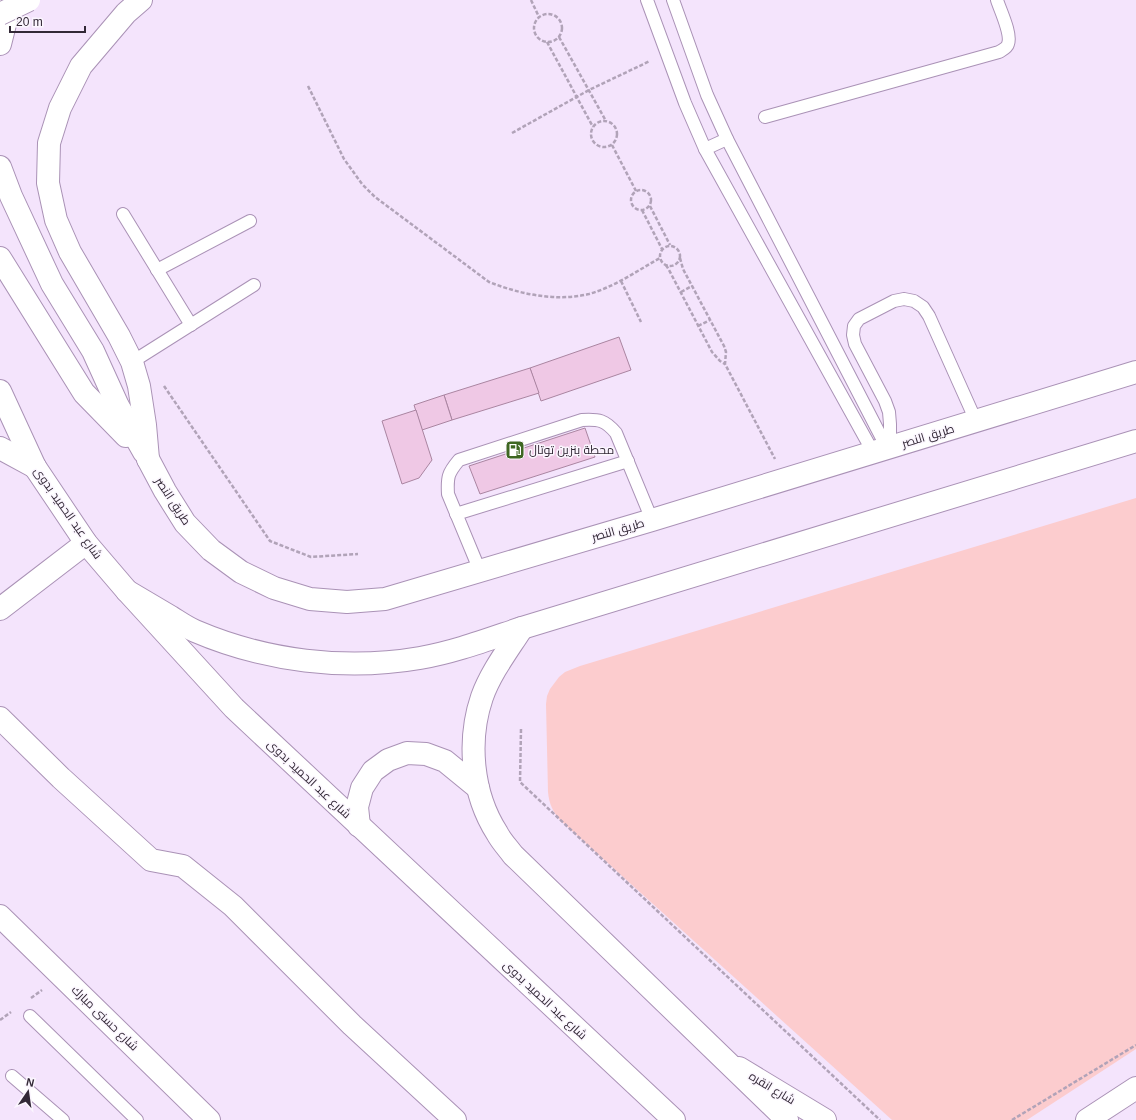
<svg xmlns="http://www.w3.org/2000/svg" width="1136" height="1120" viewBox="0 0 1136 1120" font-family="Helvetica,Cairo,sans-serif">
<rect width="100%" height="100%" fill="#f4e4fc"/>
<path fill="#fcccce" d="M1136,498V1049L1027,1120H892L560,820C553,812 549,804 548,792L546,704L547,696L550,689L559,677L565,672L580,666Z"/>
<g fill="#efc8e5" stroke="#aa85a1">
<polygon points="619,337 631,370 541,401 530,368"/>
<polygon points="530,368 539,393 452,420 444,395"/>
<polygon points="444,395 452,420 422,430 414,405"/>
<polygon points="416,410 432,460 419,478 402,484 382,421"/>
<polygon points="585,428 595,457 480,494 469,466"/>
</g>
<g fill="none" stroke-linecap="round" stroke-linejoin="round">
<g stroke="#aa92b6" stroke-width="14">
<g id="lane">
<polyline points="647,0 685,103 705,149 873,452"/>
<polyline points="673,0 707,95 727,139 887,448"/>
<path d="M765,117L999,52C1002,50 1007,48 1008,44C1012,34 1000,10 997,0"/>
<polyline points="705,149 727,139"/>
<polyline points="123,214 191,325"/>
<polyline points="157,270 250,221"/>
<polyline points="132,362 254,285"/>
<polyline points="887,448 890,436 890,424 889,412 885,401 855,344 853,335 854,326 859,319 894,301 904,299 914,301 923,307 929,316 976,421"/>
<polyline points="456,514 628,461"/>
<path d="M480,571L448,494C447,477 448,473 459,460L582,420C599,419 605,420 616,433L652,520"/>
<polyline points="30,1016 137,1120"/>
<polyline points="12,1076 63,1120"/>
</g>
</g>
<g stroke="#aa92b6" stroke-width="24">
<g id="street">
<polyline points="0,609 86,543"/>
<polyline points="0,718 61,778 151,860 183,866 233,906 352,1025 455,1120"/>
<polyline points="0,916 209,1120"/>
</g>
</g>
<g stroke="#aa92b6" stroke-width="24">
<g id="secondary">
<polyline points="739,1068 825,1120"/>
<polyline points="1087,1120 1136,1088"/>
</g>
</g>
<g stroke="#aa92b6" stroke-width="24">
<g id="primary">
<polyline points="148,459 165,491 185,523 211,550 241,572 274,588 310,599 347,602 385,599 652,520 1136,372"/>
<polyline points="35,467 86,543 127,591 234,708 674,1120"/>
<path d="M127,591C142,600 156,608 171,617C179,622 186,627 195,631C265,661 345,671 420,658C455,652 489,639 522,628L1136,441"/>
<path d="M522,628C508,650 491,672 482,697C467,741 472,794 497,833C501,841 508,848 513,855L787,1120"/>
<polyline points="359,826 357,807 362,788 373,771 388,760 407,753 426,754 445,761 478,788"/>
</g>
</g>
<g stroke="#aa92b6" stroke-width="24">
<g id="highway">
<polyline points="141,0 126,13 81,66 60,108 49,143 48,183 56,220 70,252 119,336 132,362 139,386 145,425 148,459"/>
<polyline points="0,44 11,0"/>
<polyline points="0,167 11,196 52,284 93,351 118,406 144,452"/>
<polyline points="0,258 84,393 126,436"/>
<polyline points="0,391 35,467"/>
<polyline points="0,448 35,467"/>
</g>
</g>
<g stroke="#b1a3b8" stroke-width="2.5" stroke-dasharray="4 2" stroke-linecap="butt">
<polyline points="531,0 539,17"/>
<circle cx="548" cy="28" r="14"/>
<polyline points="559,37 606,121"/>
<polyline points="547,42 593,127"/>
<path d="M308,86L344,159L362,184L375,197L489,282C520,294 555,302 589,294C614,287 637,271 660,258"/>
<circle cx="604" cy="134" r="13"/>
<polyline points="512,133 589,90 650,61"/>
<polyline points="612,145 636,191"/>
<circle cx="641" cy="200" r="10"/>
<polyline points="650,206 670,245"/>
<polyline points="642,210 662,249"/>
<circle cx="670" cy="256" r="10"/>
<polyline points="680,258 683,269 724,346 726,352 725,364 775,459"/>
<polyline points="666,265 669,270 712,352 720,361 725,364"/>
<polyline points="621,281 641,322"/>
<polyline points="681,292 692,286"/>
<polyline points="698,326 710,320"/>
<polyline points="164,386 270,541 311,557 358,554"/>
<polyline points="521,729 520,782 880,1120"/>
<polyline points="31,998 42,990"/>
<polyline points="0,1020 11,1012"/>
<polyline points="1012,1120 1136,1045"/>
</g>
<use href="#lane" stroke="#fff" stroke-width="12"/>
<use href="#street" stroke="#fff" stroke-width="22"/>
<use href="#secondary" stroke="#fff" stroke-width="22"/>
<use href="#primary" stroke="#fff" stroke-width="22"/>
<use href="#highway" stroke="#fff" stroke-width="22"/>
<g stroke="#aa92b6" stroke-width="24" stroke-linecap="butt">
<polyline id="highway-bridge" points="0,14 29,0"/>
</g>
<use href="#highway-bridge" stroke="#fff" stroke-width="22"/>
</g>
<defs>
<g id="fuel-square" transform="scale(1)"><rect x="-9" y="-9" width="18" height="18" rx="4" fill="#3e6722" stroke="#fbf6fe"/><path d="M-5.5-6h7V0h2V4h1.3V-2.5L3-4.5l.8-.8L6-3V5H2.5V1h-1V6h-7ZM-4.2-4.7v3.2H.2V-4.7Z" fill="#fff"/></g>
</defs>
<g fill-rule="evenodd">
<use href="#fuel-square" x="515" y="450"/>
</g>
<g text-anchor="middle" stroke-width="3" stroke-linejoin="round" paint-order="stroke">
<g font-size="12" fill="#322836" stroke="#fbf6fe">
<text transform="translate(928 436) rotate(-17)" y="4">طريق النصر</text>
<text transform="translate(173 501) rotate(57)" y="4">طريق النصر</text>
<text transform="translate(68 513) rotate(55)" y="4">شارع عبد الحميد بدوى</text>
<text transform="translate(618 530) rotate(-16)" y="4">طريق النصر</text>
<text transform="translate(309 779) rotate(43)" y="4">شارع عبد الحميد بدوى</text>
<text transform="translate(545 1000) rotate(43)" y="4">شارع عبد الحميد بدوى</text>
<text transform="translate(105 1018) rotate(44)" y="4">شارع حسنى مبارك</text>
<text transform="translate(772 1088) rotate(31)" y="4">شارع انقره</text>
</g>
<g font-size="12" fill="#322836" stroke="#fbf6fe" text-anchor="start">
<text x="529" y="454">محطة بنزين توتال</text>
</g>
</g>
<g transform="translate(28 1092) rotate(13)" stroke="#fbf6fe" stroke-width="3" paint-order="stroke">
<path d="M0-3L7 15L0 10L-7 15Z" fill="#322836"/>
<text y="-6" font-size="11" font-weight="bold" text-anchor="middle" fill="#322836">N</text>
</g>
<path d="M10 26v6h75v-6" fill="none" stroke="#322836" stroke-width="2"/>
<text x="16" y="26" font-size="12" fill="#322836" stroke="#fbf6fe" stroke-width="3" paint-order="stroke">20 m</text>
</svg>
